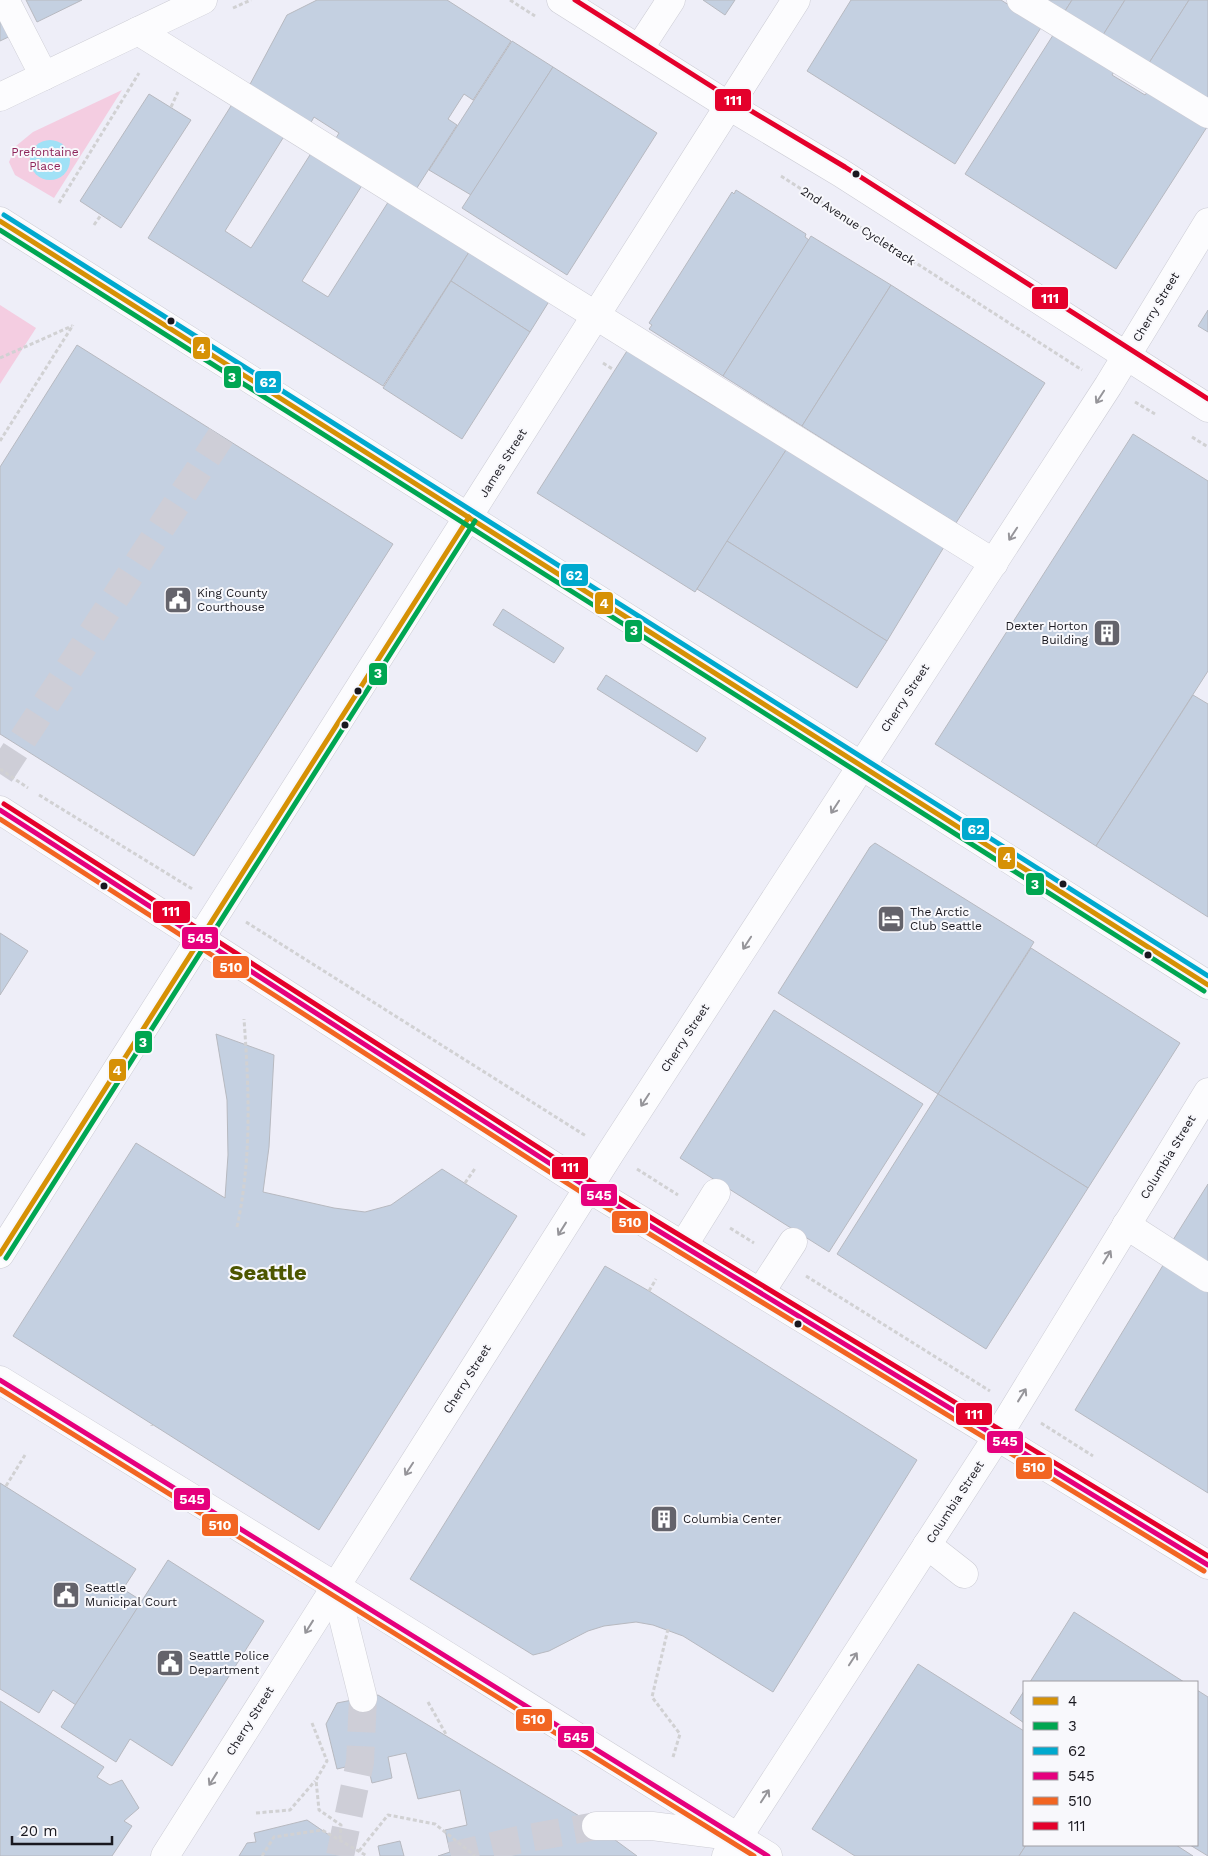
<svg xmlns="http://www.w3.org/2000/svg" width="1208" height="1856" viewBox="0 0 1208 1856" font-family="'Work Sans',sans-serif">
<rect width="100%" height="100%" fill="#eeeef8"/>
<g fill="#f4cde1">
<polygon points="122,90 54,198 15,175 9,162 16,146 33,132"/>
<polygon points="0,305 36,328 0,384"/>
</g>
<circle fill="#a0e1f6" cx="50" cy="160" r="20"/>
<g fill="#c4d0e1" stroke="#b7b9c0">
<polygon points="26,0 82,0 37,22"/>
<polygon points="317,0 447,0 511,41 473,100 464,94 448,119 457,125 413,194 333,143 339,133 314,117 309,126 248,88 287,15"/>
<polygon points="703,0 735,0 725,15"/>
<polygon points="851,0 1001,0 1042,26 955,164 807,71"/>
<polygon points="1047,0 1072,0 1065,11"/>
<polygon points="1072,0 1125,0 1103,35 1065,11"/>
<polygon points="1125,0 1189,0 1149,63 1103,35"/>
<polygon points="1189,0 1208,0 1208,100 1149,63"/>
<polygon points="0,13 19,32 0,41"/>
<polygon points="1055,32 1115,70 1112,75 1145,95 1148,91 1207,127 1116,269 965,174"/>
<polygon points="512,41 553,67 471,195 429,170"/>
<polygon points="553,67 657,133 567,275 462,208"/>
<polygon points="149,94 191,120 121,228 80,201"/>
<polygon points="236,98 288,130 225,231 251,248 315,147 366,179 302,281 328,297 392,196 473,246 383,386 148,238"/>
<polygon points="736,190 806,234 805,237 809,240 723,376 649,329 652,325 649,323 732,192 734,194"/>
<polygon points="811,236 891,285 802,426 723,376"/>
<polygon points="474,244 553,295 530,332 451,281"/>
<polygon points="451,281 530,332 462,439 383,388"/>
<polygon points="891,285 1045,383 956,523 802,426"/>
<polygon points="1208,310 1208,332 1198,326"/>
<polygon points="632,343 691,385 688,390 716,407 719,403 788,447 695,592 537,493"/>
<polygon points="77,345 393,544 194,856 0,734 0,467"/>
<polygon points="1133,434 1208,481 1208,671 1096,846 935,744"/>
<polygon points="788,447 947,542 887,641 727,541"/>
<polygon points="727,541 887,641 857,688 697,589"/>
<polygon points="503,609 564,648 554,663 493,625"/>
<polygon points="606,675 706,738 697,752 597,689"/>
<polygon points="1193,695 1208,704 1208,917 1096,846"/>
<polygon points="875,843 1034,942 938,1094 778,993 870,847"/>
<polygon points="0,933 28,951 0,995"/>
<polygon points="1031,948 1180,1043 1088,1188 938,1094"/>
<polygon points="774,1010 923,1104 829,1252 680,1158"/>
<polygon points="216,1034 274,1055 269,1147 263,1192 334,1208 365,1212 391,1205 442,1169 517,1216 319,1530 13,1336 136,1143 225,1198 228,1155 227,1100"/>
<polygon points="938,1094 1088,1188 986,1349 837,1254"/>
<polygon points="1208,1184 1208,1262 1173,1240"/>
<polygon points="1165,1262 1208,1290 1208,1493 1075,1410"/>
<polygon points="605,1266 649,1291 917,1460 773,1692 683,1636 653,1625 636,1622 604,1626 588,1631 549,1651 533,1655 410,1579"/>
<polygon points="0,1483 136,1569 123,1589 142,1601 76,1705 53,1690 39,1713 0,1689"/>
<polygon points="168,1560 264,1621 172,1766 130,1739 116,1762 61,1727"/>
<polygon points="1074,1612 1137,1652 1184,1682 1030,1682"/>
<polygon points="918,1664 1024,1731 1026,1845 1019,1856 855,1856 812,1829"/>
<polygon points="1197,1690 1208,1697 1208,1856 1190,1845 1197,1845"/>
<polygon points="1024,1691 1024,1723 1010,1713"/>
<polygon points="378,1695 596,1826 637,1856 438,1856 450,1852 445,1830 467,1825 460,1790 418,1799 406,1753 388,1757 392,1778 372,1783 367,1762 337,1769 326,1724 337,1703"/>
<polygon points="0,1701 104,1767 97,1777 110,1785 122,1780 139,1808 124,1821 132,1826 112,1856 0,1856"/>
<polygon points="307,1820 332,1837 333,1847 343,1856 239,1856 247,1843 256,1842 254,1833"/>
<polygon points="400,1841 404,1856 380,1856 378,1846"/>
<polygon points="1026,1845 1176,1845 1193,1856 1019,1856"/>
</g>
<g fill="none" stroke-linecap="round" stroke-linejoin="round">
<polyline stroke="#ceced7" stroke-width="28" stroke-dasharray="28 14" stroke-linecap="butt" points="0,774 221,436"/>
<g stroke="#ceced7" stroke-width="28" stroke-dasharray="28 14" stroke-linecap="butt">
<polyline points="340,1856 360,1762 363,1698"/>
<polyline points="451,1856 518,1840 596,1826"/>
</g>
<g stroke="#ccccd4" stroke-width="29">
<g id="minor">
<polyline points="5,0 44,76"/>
<polyline points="1021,0 1208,114"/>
<polyline points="138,31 994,563"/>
<polyline points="639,49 671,0"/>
<polyline points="1126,1225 1208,1278"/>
<polyline points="683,1246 716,1193"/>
<polyline points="760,1293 793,1242"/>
<polyline points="927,1545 964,1574"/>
<polyline points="165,1856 611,1152 1108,386 1208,222"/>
<polyline points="726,1856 997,1437 1208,1092"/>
</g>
</g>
<g stroke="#ccccd4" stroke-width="29">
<g id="major">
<polyline points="561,0 729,106 841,173 1208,408"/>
<polyline points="0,97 203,0"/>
<polyline points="0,221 1208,985"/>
<polyline points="0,810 588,1188 1208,1565"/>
<polyline points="0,1254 796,0"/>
<polyline points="0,1380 335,1586 768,1856"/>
</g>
</g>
<g stroke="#ccccd4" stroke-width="29">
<g id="highway">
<polyline points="335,1586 363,1698"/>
<polyline points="596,1826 652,1826 739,1837"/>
</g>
</g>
<g stroke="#d1d1d3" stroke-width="3" stroke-dasharray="4 2.5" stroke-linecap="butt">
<polyline points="510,0 535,16"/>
<polyline points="233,8 251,0"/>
<polyline points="171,107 178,92"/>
<polyline points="781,176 1082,370"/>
<polyline points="59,203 139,73"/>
<polyline points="94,225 101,215"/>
<polyline points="0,358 72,326"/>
<polyline points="603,363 614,370"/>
<polyline points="1135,402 1155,414"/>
<polyline points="1192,437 1208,447"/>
<polyline points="0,441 73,325"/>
<polyline points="0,769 28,788"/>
<polyline points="39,795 194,890"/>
<polyline points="246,922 586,1136"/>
<polyline points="637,1169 678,1195"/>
<polyline points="465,1183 476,1167"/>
<path d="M237,1227C252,1157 249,1090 244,1019"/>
<polyline points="730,1228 754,1243"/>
<polyline points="806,1276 990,1391"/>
<polyline points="649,1291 656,1279"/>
<polyline points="1041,1423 1093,1456"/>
<polyline points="152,1426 152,1425"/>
<polyline points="6,1486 25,1455"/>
<polyline points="668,1629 652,1697 680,1734 673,1757"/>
<polyline points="428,1702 447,1736"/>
<polyline points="312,1723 327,1761 316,1780 319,1810 341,1825 340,1839"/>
<polyline points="256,1813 290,1810 315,1781"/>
<polyline points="359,1851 388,1815 435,1824 475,1856"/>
<polyline points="262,1856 274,1837 322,1830 367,1856"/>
</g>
<use href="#minor" stroke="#fcfcfe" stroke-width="28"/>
<use href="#major" stroke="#fcfcfe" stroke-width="28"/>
<use href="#highway" stroke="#fcfcfe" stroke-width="28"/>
<g stroke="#f8f8fc" stroke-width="9">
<g id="bus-1">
<polyline points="0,221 1208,985"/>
<polyline points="0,1254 469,517"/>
</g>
</g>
<g stroke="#f8f8fc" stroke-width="9">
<g id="bus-2">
<polyline points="0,230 1204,991"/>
<polyline points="6,1258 475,521"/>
</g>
</g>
<g stroke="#f8f8fc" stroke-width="9">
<polyline id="bus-3" points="4,215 1208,976"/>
</g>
<g stroke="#f8f8fc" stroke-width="9">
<g id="bus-4">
<polyline points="0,810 588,1188 1208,1565"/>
<polyline points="0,1380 768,1856"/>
</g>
</g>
<g stroke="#f8f8fc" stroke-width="9">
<g id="bus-5">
<polyline points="0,819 584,1194 1204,1571"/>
<polyline points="0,1389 754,1856"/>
</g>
</g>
<g stroke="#f8f8fc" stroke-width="9">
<g id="bus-6">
<polyline points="575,0 733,100 845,167 1208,399"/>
<polyline points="4,804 592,1182 1208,1556"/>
</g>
</g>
<use href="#bus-1" stroke="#d69105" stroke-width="5"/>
<use href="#bus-2" stroke="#00a651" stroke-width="5"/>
<use href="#bus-3" stroke="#00a9ce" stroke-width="5"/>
<use href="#bus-4" stroke="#e5007d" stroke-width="5"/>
<use href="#bus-5" stroke="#f26522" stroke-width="5"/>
<use href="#bus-6" stroke="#e4002b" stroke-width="5"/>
</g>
<defs><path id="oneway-shaft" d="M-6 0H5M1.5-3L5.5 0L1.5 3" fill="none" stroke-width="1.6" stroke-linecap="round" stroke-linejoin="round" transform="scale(1.25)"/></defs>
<g stroke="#96959a">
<use href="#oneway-shaft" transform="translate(1100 397) rotate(123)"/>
<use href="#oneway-shaft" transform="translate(1013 534) rotate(123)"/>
<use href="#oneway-shaft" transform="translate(835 807) rotate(123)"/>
<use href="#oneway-shaft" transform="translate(747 943) rotate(123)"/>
<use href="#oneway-shaft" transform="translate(645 1100) rotate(123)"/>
<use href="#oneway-shaft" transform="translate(562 1229) rotate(122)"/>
<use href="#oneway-shaft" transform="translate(1107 1257) rotate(-59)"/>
<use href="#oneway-shaft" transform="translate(1022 1395) rotate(-58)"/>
<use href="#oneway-shaft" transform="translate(409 1469) rotate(123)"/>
<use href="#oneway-shaft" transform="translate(309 1627) rotate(122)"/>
<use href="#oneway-shaft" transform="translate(853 1659) rotate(-57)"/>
<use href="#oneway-shaft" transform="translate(213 1779) rotate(122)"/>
<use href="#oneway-shaft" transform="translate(765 1796) rotate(-57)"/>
</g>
<defs>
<g id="civic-square" transform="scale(1.4375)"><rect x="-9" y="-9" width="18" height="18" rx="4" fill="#64636b" stroke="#f8f8fc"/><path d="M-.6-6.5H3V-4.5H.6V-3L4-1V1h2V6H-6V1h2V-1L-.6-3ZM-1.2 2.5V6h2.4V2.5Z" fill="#fff"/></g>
<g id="building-square" transform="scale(1.4375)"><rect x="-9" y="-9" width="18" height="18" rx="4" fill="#64636b" stroke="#f8f8fc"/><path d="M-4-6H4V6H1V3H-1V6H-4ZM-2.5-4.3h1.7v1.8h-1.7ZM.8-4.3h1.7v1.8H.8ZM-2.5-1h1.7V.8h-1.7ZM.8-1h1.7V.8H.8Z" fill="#fff"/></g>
<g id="hotel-square" transform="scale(1.4375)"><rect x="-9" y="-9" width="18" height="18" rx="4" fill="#64636b" stroke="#f8f8fc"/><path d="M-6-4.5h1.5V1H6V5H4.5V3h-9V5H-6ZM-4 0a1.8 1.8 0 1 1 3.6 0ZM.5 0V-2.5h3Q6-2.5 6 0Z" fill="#fff"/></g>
</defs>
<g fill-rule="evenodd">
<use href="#civic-square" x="178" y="600"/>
<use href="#building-square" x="1107" y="633"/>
<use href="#hotel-square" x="891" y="919"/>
<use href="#building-square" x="664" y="1519"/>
<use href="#civic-square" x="66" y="1595"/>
<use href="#civic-square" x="170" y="1663"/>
</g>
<g fill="#19181f" stroke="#f8f8fc" stroke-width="2">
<circle cx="856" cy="174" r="4.5"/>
<circle cx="171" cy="321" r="4.5"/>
<circle cx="358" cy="691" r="4.5"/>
<circle cx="345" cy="725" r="4.5"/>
<circle cx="1063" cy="884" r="4.5"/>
<circle cx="104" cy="886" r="4.5"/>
<circle cx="1148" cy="955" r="4.5"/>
<circle cx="798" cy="1324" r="4.5"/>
</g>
<g text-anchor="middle" stroke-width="4" stroke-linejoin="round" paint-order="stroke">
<g font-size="12" fill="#8e245a" stroke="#f8f8fc">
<text x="45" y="156">Prefontaine<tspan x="45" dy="14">Place</tspan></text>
</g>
<g font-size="12" fill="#19181f" stroke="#f8f8fc">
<text transform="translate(858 226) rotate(33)" y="4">2nd Avenue Cycletrack</text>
<text transform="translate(1156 307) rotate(-59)" y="4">Cherry Street</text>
<text transform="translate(503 463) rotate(-58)" y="4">James Street</text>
<text transform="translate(905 698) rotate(-57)" y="4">Cherry Street</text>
<text transform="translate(685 1038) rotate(-57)" y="4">Cherry Street</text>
<text transform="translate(1168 1157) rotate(-59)" y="4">Columbia Street</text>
<text transform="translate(467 1379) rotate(-58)" y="4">Cherry Street</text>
<text transform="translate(955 1502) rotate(-57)" y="4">Columbia Street</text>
<text transform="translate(250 1721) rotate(-58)" y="4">Cherry Street</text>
</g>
<g font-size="12" fill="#19181f" stroke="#f8f8fc" text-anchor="start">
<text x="197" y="597">King County<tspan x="197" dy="14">Courthouse</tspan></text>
<text x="1088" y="630" text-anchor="end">Dexter Horton<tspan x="1088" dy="14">Building</tspan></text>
<text x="910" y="916">The Arctic<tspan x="910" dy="14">Club Seattle</tspan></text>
<text x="683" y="1523">Columbia Center</text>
<text x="85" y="1592">Seattle<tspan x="85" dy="14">Municipal Court</tspan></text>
<text x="189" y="1660">Seattle Police<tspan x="189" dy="14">Department</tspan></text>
</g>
<g font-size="22" font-weight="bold" fill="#4d5600" stroke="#f8f8fc">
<text x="268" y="1280">Seattle</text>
</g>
</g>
<g stroke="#f8f8fc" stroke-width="2">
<rect x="714" y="88" width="38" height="24" rx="5" fill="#e4002b"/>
<rect x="1031" y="286" width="38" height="24" rx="5" fill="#e4002b"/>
<rect x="192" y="336" width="19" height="24" rx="5" fill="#d69105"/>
<rect x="223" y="365" width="19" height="24" rx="5" fill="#00a651"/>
<rect x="254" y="370" width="28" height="24" rx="5" fill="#00a9ce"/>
<rect x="560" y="563" width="29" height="24" rx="5" fill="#00a9ce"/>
<rect x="594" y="591" width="20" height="24" rx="5" fill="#d69105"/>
<rect x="624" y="619" width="19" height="24" rx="5" fill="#00a651"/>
<rect x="368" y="662" width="20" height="24" rx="5" fill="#00a651"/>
<rect x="961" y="817" width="29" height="24" rx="5" fill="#00a9ce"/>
<rect x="997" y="846" width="19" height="24" rx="5" fill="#d69105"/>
<rect x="1025" y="872" width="20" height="24" rx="5" fill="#00a651"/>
<rect x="152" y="900" width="39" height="24" rx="5" fill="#e4002b"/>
<rect x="181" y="926" width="38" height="24" rx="5" fill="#e5007d"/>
<rect x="212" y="955" width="38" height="24" rx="5" fill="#f26522"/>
<rect x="134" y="1030" width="19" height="24" rx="5" fill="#00a651"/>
<rect x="108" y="1058" width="19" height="24" rx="5" fill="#d69105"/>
<rect x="551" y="1156" width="38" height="24" rx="5" fill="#e4002b"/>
<rect x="580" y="1183" width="38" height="24" rx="5" fill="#e5007d"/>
<rect x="611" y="1210" width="38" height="24" rx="5" fill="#f26522"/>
<rect x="955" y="1402" width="38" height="24" rx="5" fill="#e4002b"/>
<rect x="986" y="1430" width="38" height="24" rx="5" fill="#e5007d"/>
<rect x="1015" y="1456" width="38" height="24" rx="5" fill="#f26522"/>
<rect x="173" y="1487" width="38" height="24" rx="5" fill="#e5007d"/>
<rect x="201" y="1513" width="38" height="24" rx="5" fill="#f26522"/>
<rect x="515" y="1708" width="38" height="24" rx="5" fill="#f26522"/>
<rect x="557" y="1725" width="38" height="24" rx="5" fill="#e5007d"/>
</g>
<g font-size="14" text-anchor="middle" font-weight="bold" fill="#fff">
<text x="733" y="105">111</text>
<text x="1050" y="303">111</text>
<text x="201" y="353">4</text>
<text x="232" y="382">3</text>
<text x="268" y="387">62</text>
<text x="574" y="580">62</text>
<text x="604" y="608">4</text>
<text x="634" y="635">3</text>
<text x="378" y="678">3</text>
<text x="976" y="834">62</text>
<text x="1007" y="862">4</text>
<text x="1035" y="889">3</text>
<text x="171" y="916">111</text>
<text x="200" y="943">545</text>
<text x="231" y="972">510</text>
<text x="143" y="1047">3</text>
<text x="117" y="1075">4</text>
<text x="570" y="1172">111</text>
<text x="599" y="1200">545</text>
<text x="630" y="1227">510</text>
<text x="974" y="1419">111</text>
<text x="1005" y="1446">545</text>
<text x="1034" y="1472">510</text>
<text x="192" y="1504">545</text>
<text x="220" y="1530">510</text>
<text x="534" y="1724">510</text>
<text x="576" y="1742">545</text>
</g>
<rect x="1023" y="1681" width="175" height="165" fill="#f8f8fc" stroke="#9f9ea4"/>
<rect x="1033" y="1697" width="25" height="8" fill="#d69105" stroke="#9f9ea4"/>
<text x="1068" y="1706" font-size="15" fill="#19181f">4</text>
<rect x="1033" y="1722" width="25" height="8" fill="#00a651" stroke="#9f9ea4"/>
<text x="1068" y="1731" font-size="15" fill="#19181f">3</text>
<rect x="1033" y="1747" width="25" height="8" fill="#00a9ce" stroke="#9f9ea4"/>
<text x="1068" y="1756" font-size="15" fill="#19181f">62</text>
<rect x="1033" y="1772" width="25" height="8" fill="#e5007d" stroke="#9f9ea4"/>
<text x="1068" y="1781" font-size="15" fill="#19181f">545</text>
<rect x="1033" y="1797" width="25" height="8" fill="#f26522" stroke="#9f9ea4"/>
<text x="1068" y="1806" font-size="15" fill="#19181f">510</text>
<rect x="1033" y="1822" width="25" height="8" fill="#e4002b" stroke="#9f9ea4"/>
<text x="1068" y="1831" font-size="15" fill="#19181f">111</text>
<path d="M12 1836v8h100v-8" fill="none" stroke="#19181f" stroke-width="2.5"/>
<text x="20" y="1836" font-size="15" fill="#19181f" stroke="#f8f8fc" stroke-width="4" paint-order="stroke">20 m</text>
</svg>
